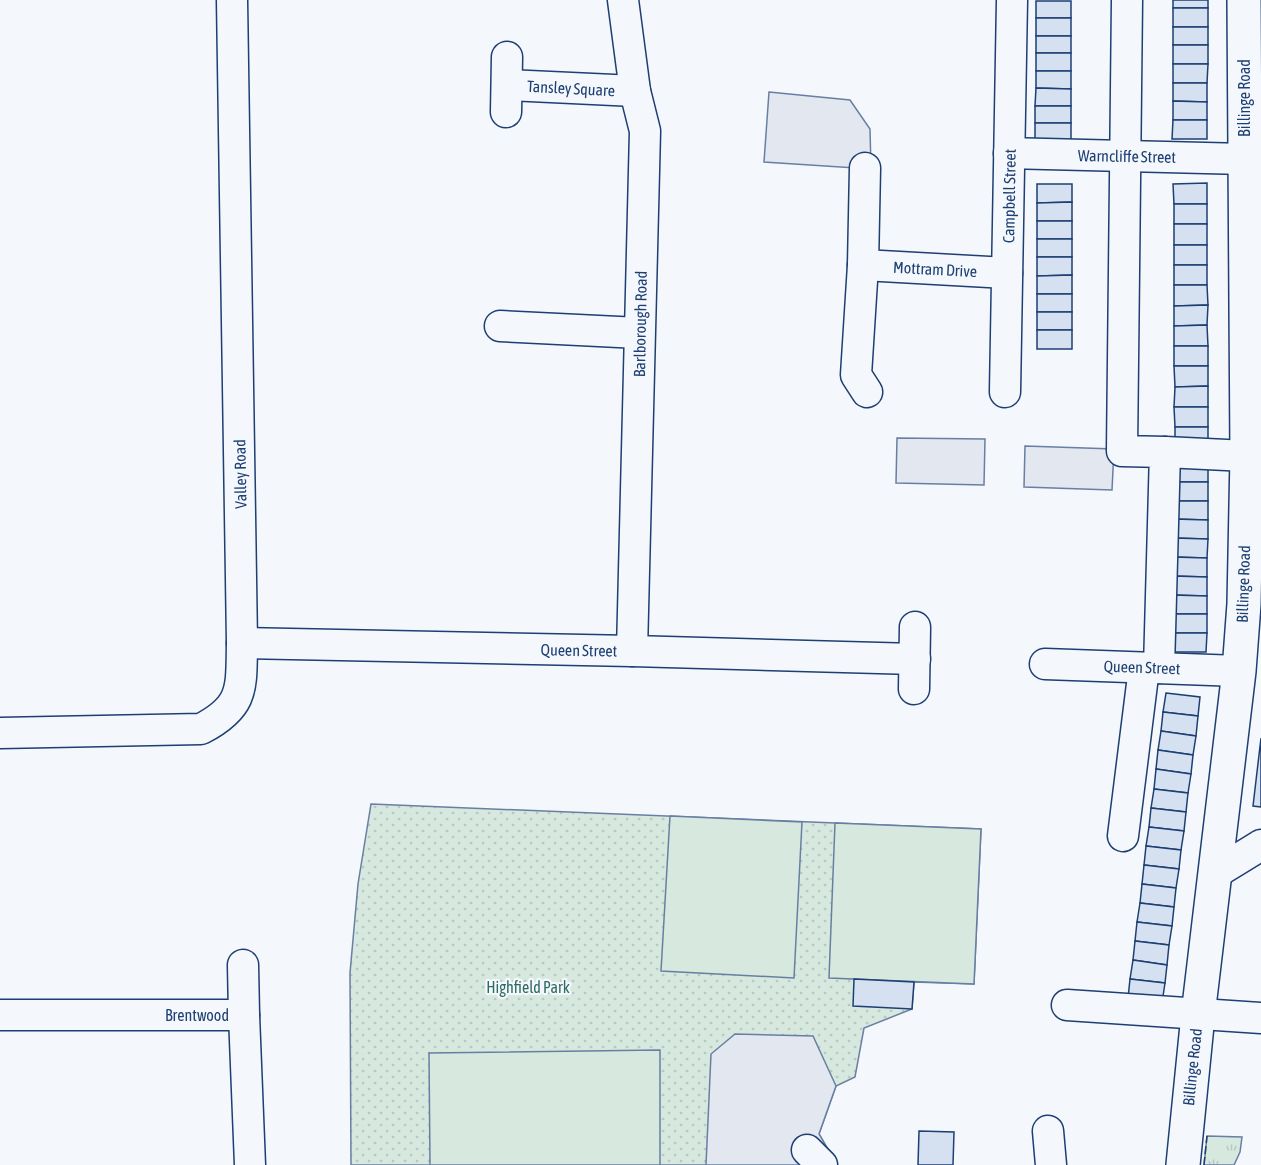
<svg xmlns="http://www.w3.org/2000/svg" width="1261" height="1165" viewBox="0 0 1261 1165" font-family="'Asap Condensed',sans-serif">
<defs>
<pattern id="grass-tufts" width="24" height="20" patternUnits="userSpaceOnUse" patternTransform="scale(1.5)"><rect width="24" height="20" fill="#d7e8df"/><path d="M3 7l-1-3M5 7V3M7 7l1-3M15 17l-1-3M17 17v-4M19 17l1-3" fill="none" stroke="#b8c8c3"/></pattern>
<pattern id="park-dots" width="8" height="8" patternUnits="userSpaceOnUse" patternTransform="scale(1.5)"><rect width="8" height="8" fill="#d7e8df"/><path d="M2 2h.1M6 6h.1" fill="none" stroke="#b8c8c3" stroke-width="1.8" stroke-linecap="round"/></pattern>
</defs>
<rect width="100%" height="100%" fill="#f4f7fb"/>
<polygon fill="url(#grass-tufts)" stroke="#687fa3" stroke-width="1.5" points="1207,1136 1242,1137 1240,1152 1234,1165 1204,1165"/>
<polygon fill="url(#park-dots)" stroke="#687fa3" stroke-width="1.5" points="371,804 981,829 974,984 914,982 912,1009 864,1028 855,1077 836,1086 819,1134 837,1165 351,1165 350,973 358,884"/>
<g fill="#d7e8df" stroke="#687fa3" stroke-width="1.5">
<polygon points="670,816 802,822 794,978 661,971"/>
<polygon points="835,823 981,829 974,984 829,978"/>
<polygon points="660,1050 660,1165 430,1165 429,1053"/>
</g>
<g fill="#e3e8f0" stroke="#687fa3" stroke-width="1.5">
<polygon points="769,92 850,100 870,129 871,169 764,162"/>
<polygon points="897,438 985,439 984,485 896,483"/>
<polygon points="1025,446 1114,449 1112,490 1024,487"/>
<polygon points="735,1034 813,1036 836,1086 819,1134 837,1165 706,1165 711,1054"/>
</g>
<g fill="#d5e0f0" stroke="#1d3f73" stroke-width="1.5">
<rect x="1173" y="0" width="35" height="8"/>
<rect x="1036" y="1" width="35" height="17"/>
<rect x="1173" y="8" width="35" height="19"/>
<rect x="1036" y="18" width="35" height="18"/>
<rect x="1173" y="27" width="35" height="18"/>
<rect x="1036" y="36" width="35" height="17"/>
<rect x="1173" y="45" width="35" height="19"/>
<rect x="1036" y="53" width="35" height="18"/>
<polygon points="1173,64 1208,64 1207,83 1173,83"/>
<polygon points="1036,71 1071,71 1071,89 1036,88"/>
<polygon points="1173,83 1207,83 1207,102 1173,101"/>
<polygon points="1036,88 1071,89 1071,106 1035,106"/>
<polygon points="1173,101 1207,102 1207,120 1173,120"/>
<rect x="1035" y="106" width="36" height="17"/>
<polygon points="1173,120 1207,120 1207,139 1172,139"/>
<rect x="1035" y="123" width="36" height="18"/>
<polygon points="1207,183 1207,204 1174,204 1173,184"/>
<polygon points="1037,184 1072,184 1072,202 1037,203"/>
<polygon points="1072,202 1072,221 1037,221 1037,203"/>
<rect x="1174" y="204" width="33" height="20"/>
<rect x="1037" y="221" width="35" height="18"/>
<rect x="1174" y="224" width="33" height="21"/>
<rect x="1037" y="239" width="35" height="18"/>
<rect x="1174" y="245" width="33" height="20"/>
<polygon points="1037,257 1072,257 1072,275 1037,276"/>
<rect x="1174" y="265" width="33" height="20"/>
<polygon points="1072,275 1072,294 1037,294 1037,276"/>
<polygon points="1174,285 1207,285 1208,305 1174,306"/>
<rect x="1037" y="294" width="35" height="18"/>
<polygon points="1208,305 1207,325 1174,326 1174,306"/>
<rect x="1037" y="312" width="35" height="18"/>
<polygon points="1207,325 1208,346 1174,346 1174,326"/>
<rect x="1037" y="330" width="35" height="19"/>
<rect x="1174" y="346" width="34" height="20"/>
<polygon points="1174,366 1208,366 1208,386 1175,387"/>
<polygon points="1208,386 1208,407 1174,407 1175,387"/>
<polygon points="1174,407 1208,407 1208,427 1175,427"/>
<polygon points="1175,427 1208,427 1208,447 1175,448"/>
<rect x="1174" y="463" width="34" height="19"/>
<rect x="1174" y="482" width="34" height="19"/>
<polygon points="1174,501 1208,501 1208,520 1173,519"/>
<polygon points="1173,519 1208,520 1208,539 1173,538"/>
<polygon points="1173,538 1208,539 1207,558 1173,557"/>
<polygon points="1173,557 1207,558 1207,577 1173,576"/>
<polygon points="1173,576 1207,577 1207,596 1172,595"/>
<polygon points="1172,595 1207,596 1207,614 1172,614"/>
<rect x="1172" y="614" width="35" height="19"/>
<polygon points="1172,633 1207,633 1206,652 1172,652"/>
<polygon points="1166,693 1200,697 1198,716 1163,712"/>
<polygon points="1163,712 1198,716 1196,736 1161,731"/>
<polygon points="1161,731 1196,736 1193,755 1158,750"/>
<polygon points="1261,738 1261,807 1253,806"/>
<polygon points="1158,750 1193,755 1191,774 1156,769"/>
<polygon points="1156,769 1191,774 1188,793 1154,789"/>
<polygon points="1154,789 1188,793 1186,812 1151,808"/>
<polygon points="1151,808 1186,812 1184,831 1149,827"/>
<polygon points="1149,827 1184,831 1181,850 1146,846"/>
<polygon points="1146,846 1181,850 1179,869 1144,865"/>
<polygon points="1144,865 1179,869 1176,888 1142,884"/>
<polygon points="1142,884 1176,888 1174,907 1140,903"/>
<polygon points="1140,903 1174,907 1172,926 1137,922"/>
<polygon points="1137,922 1172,926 1169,945 1135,941"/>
<polygon points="1135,941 1169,945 1167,965 1133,960"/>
<polygon points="1133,960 1167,965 1165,983 1130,979"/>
<polygon points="854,979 914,982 912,1009 853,1006"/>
<polygon points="1130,979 1165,983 1162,1003 1128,998"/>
<polygon points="919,1131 954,1132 953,1165 918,1165"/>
</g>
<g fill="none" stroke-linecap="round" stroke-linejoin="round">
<g stroke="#1d3f73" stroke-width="33">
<g id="minor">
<polyline points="623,0 635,91 645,131 632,651"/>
<polyline points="1127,0 1122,451 1165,452 1159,668"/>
<polyline points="507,85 635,91"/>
<polyline points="506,112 507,57"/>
<polyline points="1009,153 1245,159"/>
<polyline points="865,168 863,265 856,375 867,392"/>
<polyline points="863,265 1007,273"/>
<polyline points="500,326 639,333"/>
<polyline points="1005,392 1012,0"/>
<polyline points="1165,452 1247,456"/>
<polyline points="242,643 632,651 915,659"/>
<polyline points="1045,664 1239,671"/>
<polyline points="914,689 915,627"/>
<path d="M0,733L201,729C245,706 241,688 242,643L232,0"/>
<polyline points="1123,836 1144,668"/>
<polyline points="1214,874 1261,845"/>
<polyline points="243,965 244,1015"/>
<polyline points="1067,1005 1261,1018"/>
<polyline points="0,1015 244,1015 250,1165"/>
<polyline points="1048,1131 1051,1165"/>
<polyline points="807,1150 822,1165"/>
</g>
</g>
<g stroke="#1d3f73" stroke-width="36">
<polyline id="major" points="1183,1165 1198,1015 1239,671 1244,604 1247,456 1244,0"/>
</g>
<use href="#minor" stroke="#f4f7fb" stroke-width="30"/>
<use href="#major" stroke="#f4f7fb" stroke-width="33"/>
<polyline stroke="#1d3f73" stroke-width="1.5" stroke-dasharray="8 3" stroke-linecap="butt" points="1204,1165 1207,1136"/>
</g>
<g text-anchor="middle" stroke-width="4.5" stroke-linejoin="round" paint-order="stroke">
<g font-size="16" fill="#1d3f73" stroke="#f4f7fb">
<text transform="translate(571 88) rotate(3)" y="6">Tansley Square</text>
<text transform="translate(1244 98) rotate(-90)" y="6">Billinge Road</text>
<text transform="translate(1127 156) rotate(1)" y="6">Warncliffe Street</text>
<text transform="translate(1009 196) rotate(-89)" y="6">Campbell Street</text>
<text transform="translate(935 269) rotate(3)" y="6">Mottram Drive</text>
<text transform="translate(640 324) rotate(-89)" y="6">Barlborough Road</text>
<text transform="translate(240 474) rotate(-91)" y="6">Valley Road</text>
<text transform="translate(1243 584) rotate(-88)" y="6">Billinge Road</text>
<text transform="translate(579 650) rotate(1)" y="6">Queen Street</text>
<text transform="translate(1142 667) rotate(2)" y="6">Queen Street</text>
<text x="197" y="1021">Brentwood</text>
<text transform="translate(1192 1067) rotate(-84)" y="6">Billinge Road</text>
</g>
<g font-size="16" fill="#2c6c60" stroke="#f4f7fb">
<text x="528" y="993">Highfield Park</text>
</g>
</g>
</svg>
